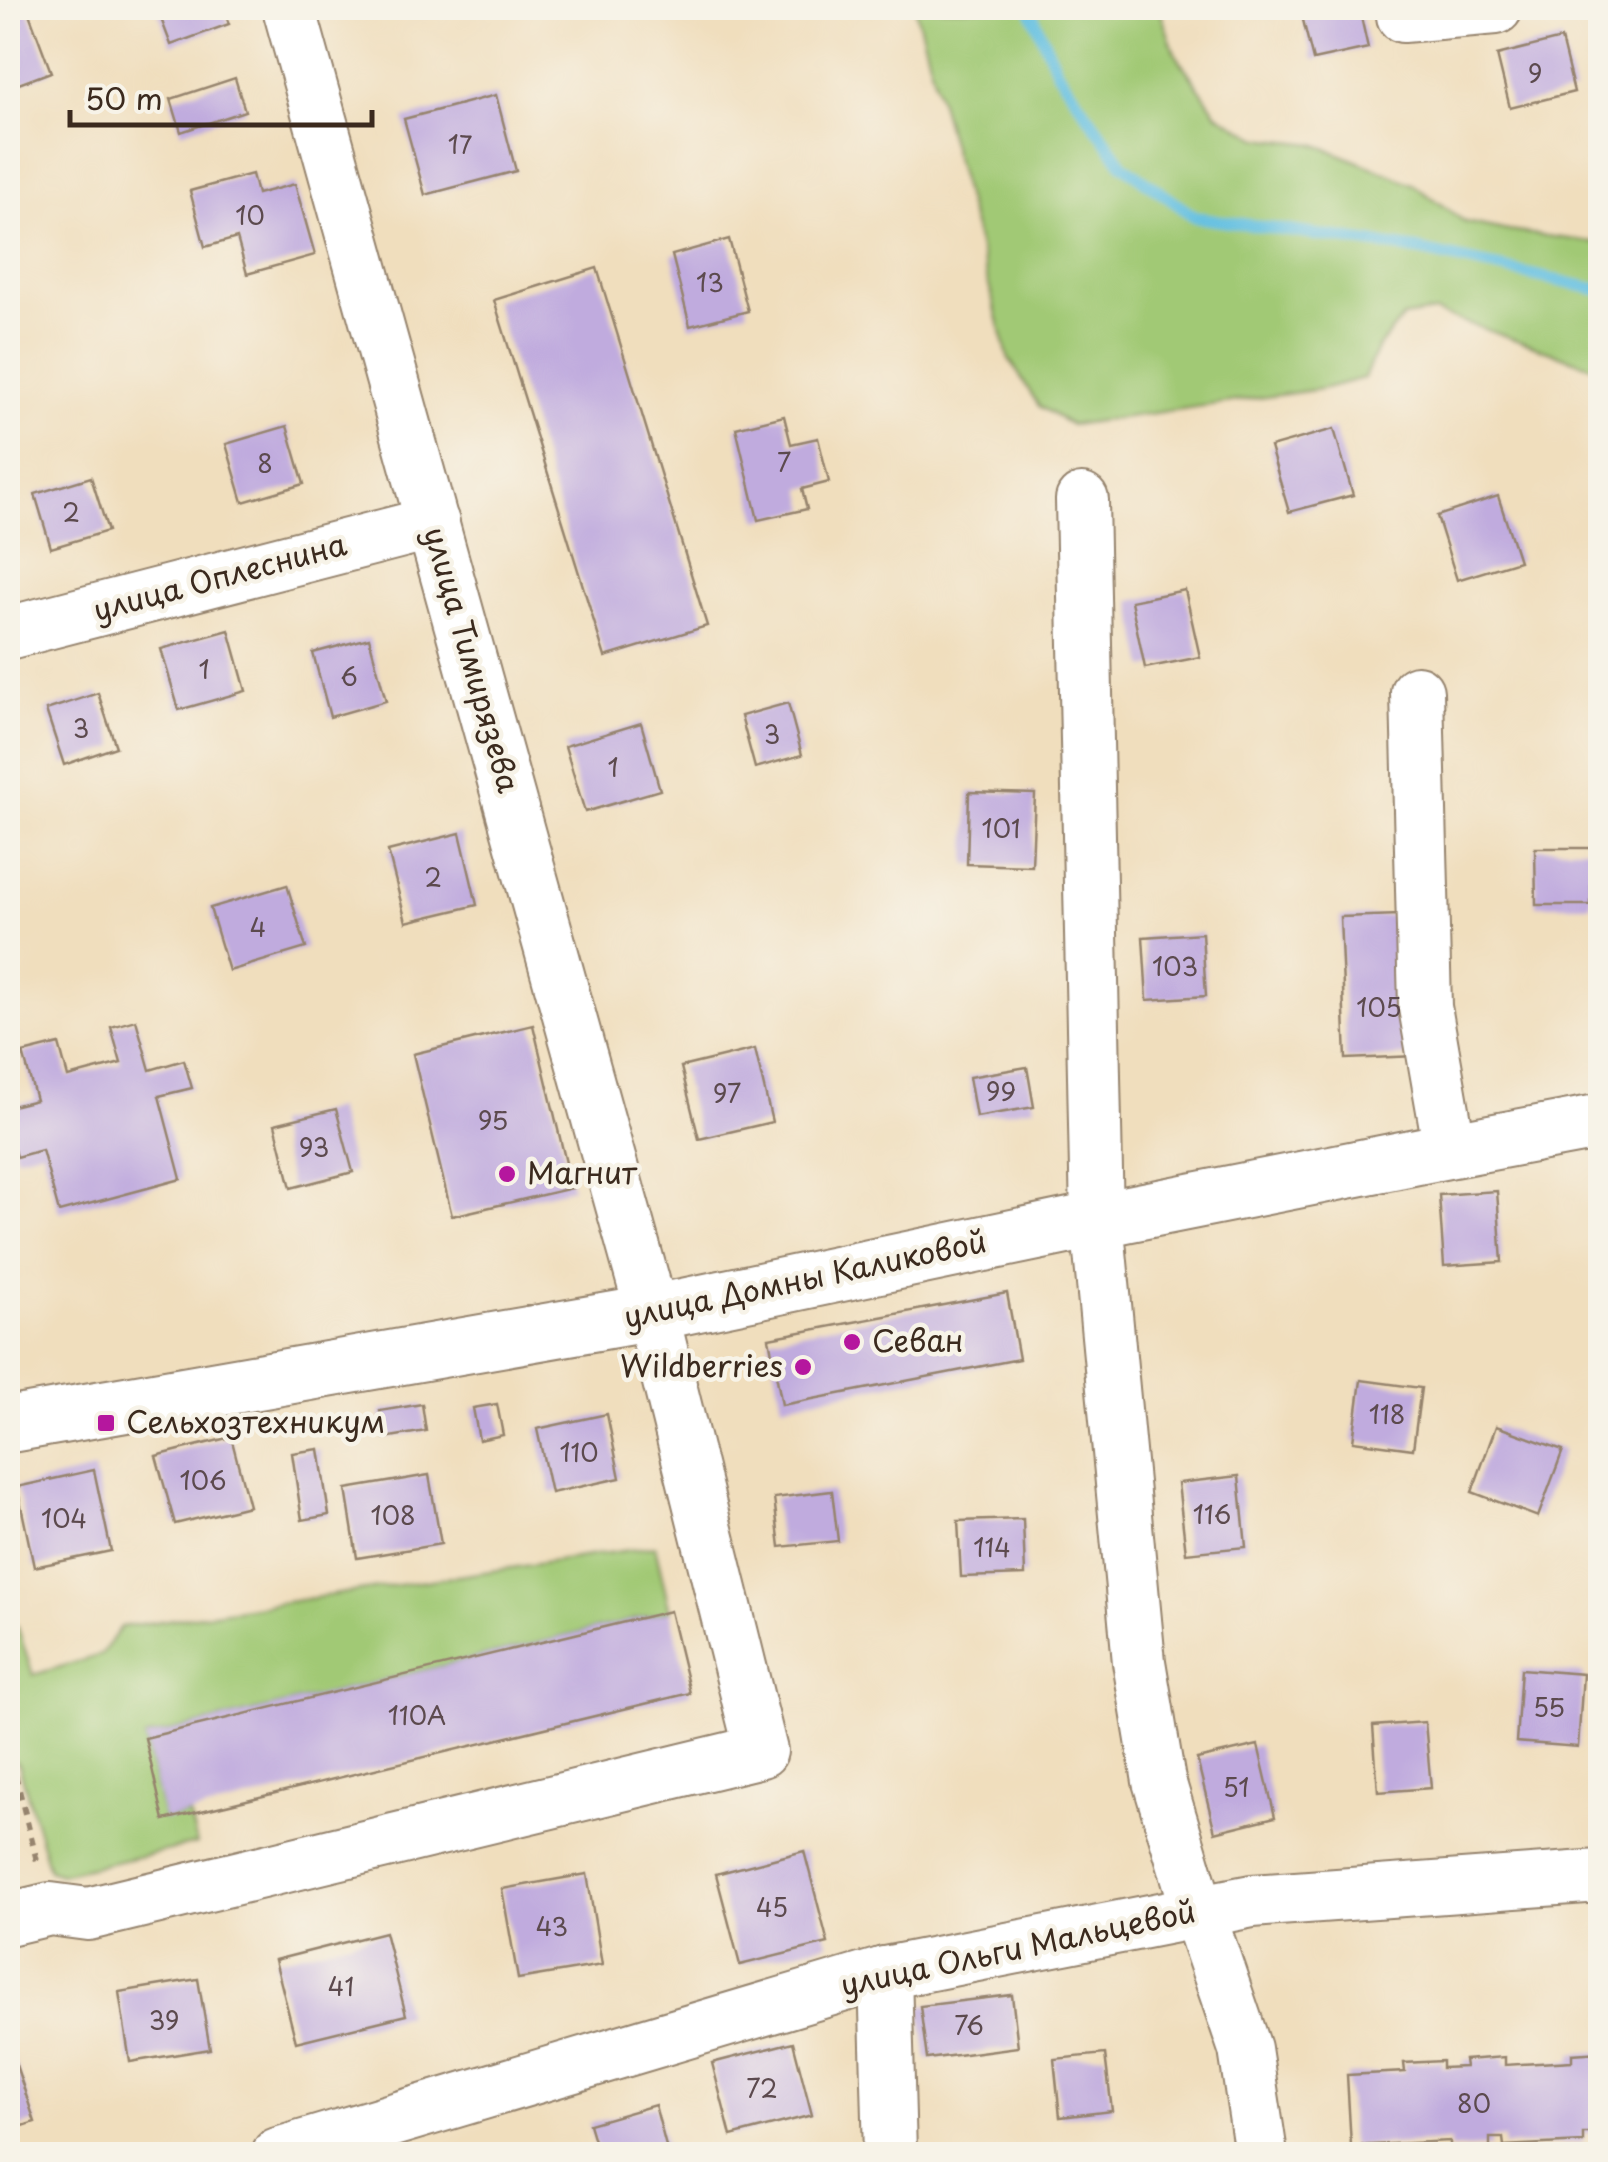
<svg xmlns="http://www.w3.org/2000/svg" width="1608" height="2162" viewBox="0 0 1608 2162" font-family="'Playpen Sans',sans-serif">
<rect width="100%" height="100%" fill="#f7f3e8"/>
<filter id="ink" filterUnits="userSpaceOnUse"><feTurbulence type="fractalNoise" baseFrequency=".01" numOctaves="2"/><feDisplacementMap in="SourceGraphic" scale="20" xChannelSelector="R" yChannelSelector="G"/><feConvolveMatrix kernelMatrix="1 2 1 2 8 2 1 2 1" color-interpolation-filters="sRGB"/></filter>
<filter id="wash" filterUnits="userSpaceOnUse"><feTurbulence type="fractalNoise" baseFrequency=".0048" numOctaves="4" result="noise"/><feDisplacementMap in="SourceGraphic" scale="40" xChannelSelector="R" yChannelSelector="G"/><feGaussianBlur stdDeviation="2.25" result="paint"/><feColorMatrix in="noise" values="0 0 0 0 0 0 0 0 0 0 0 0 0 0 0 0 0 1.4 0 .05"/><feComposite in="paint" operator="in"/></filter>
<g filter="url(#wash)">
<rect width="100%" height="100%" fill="#f0debd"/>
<g fill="#a1c974" stroke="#6e7a49" stroke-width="2.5">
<polygon points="915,8 1159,8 1175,53 1217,114 1259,138 1315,144 1413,184 1465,222 1509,231 1600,243 1600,369 1435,312 1403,317 1377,349 1364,378 1321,389 1071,425 1039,406 1008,357"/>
<polygon points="655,1546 670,1611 145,1738 164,1819 189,1814 197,1844 60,1874 49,1870 19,1765 8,1754 8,1628 17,1626 33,1675 101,1655 121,1627"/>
</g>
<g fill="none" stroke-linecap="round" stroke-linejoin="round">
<polyline stroke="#63c0e1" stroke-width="12" points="1030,8 1057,71 1123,165 1195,217 1417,250 1600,290"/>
</g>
<g id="blocks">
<g fill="#c0abde">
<polygon points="8,8 27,8 51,72 8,88"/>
<polygon points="157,8 223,8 229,24 171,45"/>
<polygon points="1300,8 1359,8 1368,48 1313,60"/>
<polygon points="1561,39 1574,92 1510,108 1497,55"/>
<polygon points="235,78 245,111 181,132 171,99"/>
<polygon points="496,95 516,171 425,195 404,119"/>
<polygon points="252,174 257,194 295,184 315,255 247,274 237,238 205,247 190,191"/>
<polygon points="729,239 748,311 690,326 672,255"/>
<polygon points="597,268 707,626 605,657 494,300"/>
<polygon points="784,416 791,444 818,438 829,482 802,489 807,509 758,520 736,428"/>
<polygon points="287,426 304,484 243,502 226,444"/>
<polygon points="1334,429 1353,495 1289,512 1270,447"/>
<polygon points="91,477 108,531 51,548 35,494"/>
<polygon points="1498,496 1519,561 1457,580 1437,516"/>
<polygon points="1185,590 1200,657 1145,668 1131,601"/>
<polygon points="229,630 246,691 179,710 161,649"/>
<polygon points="369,638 386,701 330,717 313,653"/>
<polygon points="98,693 116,747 64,765 46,710"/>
<polygon points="788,703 802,755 755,768 741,716"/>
<polygon points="641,723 660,790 585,812 565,746"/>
<polygon points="969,792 1035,794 1032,866 967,864"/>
<polygon points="460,833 477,905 406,922 388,851"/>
<polygon points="1535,848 1591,848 1591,905 1536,905"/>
<polygon points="287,885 306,948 229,971 210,908"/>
<polygon points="1400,915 1417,1056 1346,1059 1340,917"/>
<polygon points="1202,933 1206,996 1147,1000 1143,937"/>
<polygon points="136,1020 150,1070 184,1060 192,1088 159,1096 181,1179 59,1212 42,1150 16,1157 8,1128 8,1107 36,1100 23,1053 59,1044 68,1077 121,1063 111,1027"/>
<polygon points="533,1025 572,1188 452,1216 413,1054"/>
<polygon points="755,1049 772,1122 699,1139 681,1067"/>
<polygon points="1027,1067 1034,1107 976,1117 969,1077"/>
<polygon points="336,1109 353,1172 291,1188 275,1124"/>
<polygon points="1497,1191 1502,1262 1444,1266 1439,1195"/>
<polygon points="1007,1293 1019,1359 782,1405 769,1338"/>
<polygon points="1361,1380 1421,1388 1413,1449 1353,1441"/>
<polygon points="422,1404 426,1431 384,1438 380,1411"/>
<polygon points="497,1404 503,1435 479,1440 473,1408"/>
<polygon points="607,1414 620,1478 551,1493 537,1429"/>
<polygon points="1496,1426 1563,1450 1538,1517 1472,1492"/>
<polygon points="231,1437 249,1506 175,1524 156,1456"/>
<polygon points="319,1449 329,1515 302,1520 292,1453"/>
<polygon points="94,1470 111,1551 34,1567 17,1487"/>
<polygon points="429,1475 441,1544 357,1558 346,1489"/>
<polygon points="1239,1476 1246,1547 1186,1553 1178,1483"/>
<polygon points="832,1491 838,1541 780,1547 774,1498"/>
<polygon points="1023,1519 1025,1575 961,1577 958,1521"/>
<polygon points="670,1611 690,1693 164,1820 145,1738"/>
<polygon points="1521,1669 1583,1674 1578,1747 1516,1742"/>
<polygon points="1425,1722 1431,1788 1378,1792 1373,1726"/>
<polygon points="1258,1745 1275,1817 1215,1832 1197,1759"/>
<polygon points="804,1851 828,1943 740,1965 716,1874"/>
<polygon points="587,1874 602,1965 518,1979 502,1889"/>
<polygon points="385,1932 406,2015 296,2042 275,1960"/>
<polygon points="198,1979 210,2049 130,2062 119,1992"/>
<polygon points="1012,1995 1018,2047 927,2059 920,2006"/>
<polygon points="8,2041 35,2122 8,2131"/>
<polygon points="793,2042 812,2115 731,2136 712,2063"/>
<polygon points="1600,2052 1600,2133 1583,2133 1583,2142 1504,2146 1503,2138 1490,2138 1490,2147 1450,2149 1450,2141 1351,2146 1347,2075 1405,2072 1404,2063 1442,2061 1442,2068 1465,2067 1464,2060 1505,2057 1505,2065 1572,2061 1572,2054"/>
<polygon points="1105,2054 1112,2111 1060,2117 1054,2059"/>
<polygon points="655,2105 668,2154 598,2154 589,2124"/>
</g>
</g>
</g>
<g filter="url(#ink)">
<use href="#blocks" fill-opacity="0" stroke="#96846e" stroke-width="2.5"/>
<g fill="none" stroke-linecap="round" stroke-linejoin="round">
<g stroke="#96846e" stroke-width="56">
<g id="minor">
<polyline points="1403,16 1496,8"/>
<polyline points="1082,500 1097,1220 1139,1662 1159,1781 1198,1911 1245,2049 1261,2154"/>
<polyline points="8,633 433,523"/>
<polyline points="1417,692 1425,1007 1450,1150"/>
<polyline points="8,1919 50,1909 88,1914 761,1751 652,1313 289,8"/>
<polyline points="885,1973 890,2154"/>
<polyline points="278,2154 885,1973 1252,1901 1600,1876"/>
</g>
</g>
<g stroke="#96846e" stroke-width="59">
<polyline id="major" points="8,1425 652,1313 1097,1220 1450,1150 1600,1122"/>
</g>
<polyline stroke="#96846e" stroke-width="6" stroke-dasharray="8 8" stroke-linecap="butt" points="8,1761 12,1766 16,1778 38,1865"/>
<use href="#minor" stroke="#fff" stroke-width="52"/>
<use href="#major" stroke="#fff" stroke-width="55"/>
</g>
</g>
<g fill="#b5179e" stroke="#f7f3e8" stroke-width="4">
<circle cx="507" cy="1174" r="10"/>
<circle cx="852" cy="1342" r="10"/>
<circle cx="803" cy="1367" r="10"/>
<rect x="96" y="1413" width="20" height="20" rx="5"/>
</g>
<g text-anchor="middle" stroke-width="9" stroke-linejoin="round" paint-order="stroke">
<g font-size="25" fill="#5c4a4e">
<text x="1535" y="83">9</text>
<text x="460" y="154">17</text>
<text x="250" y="225">10</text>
<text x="710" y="292">13</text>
<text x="784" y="472">7</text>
<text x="265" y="473">8</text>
<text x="71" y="522">2</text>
<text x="204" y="679">1</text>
<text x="349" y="686">6</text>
<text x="81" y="738">3</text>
<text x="772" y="744">3</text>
<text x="613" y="777">1</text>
<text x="1001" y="838">101</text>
<text x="433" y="887">2</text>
<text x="258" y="937">4</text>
<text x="1175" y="976">103</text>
<text x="1379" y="1017">105</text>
<text x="1001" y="1101">99</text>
<text x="727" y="1103">97</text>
<text x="493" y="1130">95</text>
<text x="314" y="1157">93</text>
<text x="1387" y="1424">118</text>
<text x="579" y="1462">110</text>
<text x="203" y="1490">106</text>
<text x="1212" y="1524">116</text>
<text x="393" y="1525">108</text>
<text x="64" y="1528">104</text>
<text x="992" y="1557">114</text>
<text x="1549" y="1717">55</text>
<text x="417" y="1725">110А</text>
<text x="1236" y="1797">51</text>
<text x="772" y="1917">45</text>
<text x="552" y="1936">43</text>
<text x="341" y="1996">41</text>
<text x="164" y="2030">39</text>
<text x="969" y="2035">76</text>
<text x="762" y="2098">72</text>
<text x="1474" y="2113">80</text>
</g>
<g font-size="30" fill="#3b2a1e" stroke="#f7f3e8">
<text transform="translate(220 578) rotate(-15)" y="10">улица Оплеснина</text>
<text transform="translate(471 660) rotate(74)" y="10">улица Тимирязева</text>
<text transform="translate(805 1280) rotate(-12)" y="10">улица Домны Каликовой</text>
<text transform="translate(1018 1949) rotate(-12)" y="10">улица Ольги Мальцевой</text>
</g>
<g font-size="30" fill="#3b2a1e" stroke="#f7f3e8" text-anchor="start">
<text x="527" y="1184">Магнит</text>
<text x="872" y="1352">Севан</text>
<text x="783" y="1377" text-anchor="end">Wildberries</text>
<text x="126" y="1433">Сельхозтехникум</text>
</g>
</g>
<rect width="1608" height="2162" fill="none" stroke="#f7f3e8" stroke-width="40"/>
<path d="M70 110v15h302v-15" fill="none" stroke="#3b2a1e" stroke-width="5"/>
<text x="85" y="110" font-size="30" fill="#3b2a1e" stroke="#f7f3e8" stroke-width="8" paint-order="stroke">50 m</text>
</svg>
